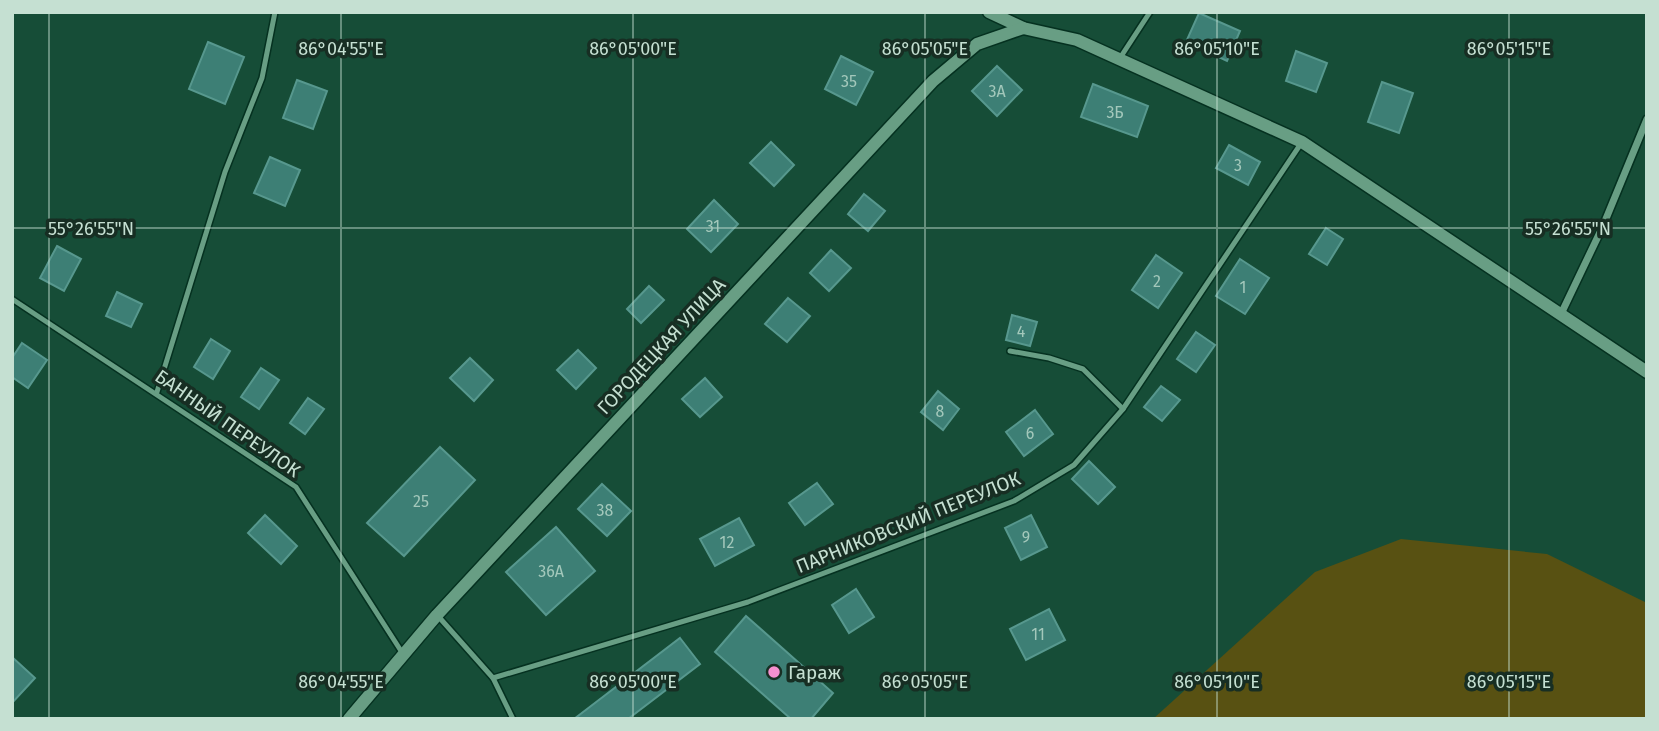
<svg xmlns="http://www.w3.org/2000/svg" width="1659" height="731" viewBox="0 0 1659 731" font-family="'Fira Sans',sans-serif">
<rect width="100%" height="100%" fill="#164d37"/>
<polygon fill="#585112" points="1401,539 1547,554 1647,603 1647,719 1153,719 1315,572"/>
<g fill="#3d7f75" stroke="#57988e" stroke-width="2">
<polygon points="1199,13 1240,31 1227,61 1186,42"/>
<polygon points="208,42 244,57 225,104 189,89"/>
<polygon points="1296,51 1327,63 1316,92 1286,81"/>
<polygon points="841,56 873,72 856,105 825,89"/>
<polygon points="997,66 1022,90 997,116 972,91"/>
<polygon points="297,80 327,91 313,129 283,118"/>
<polygon points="1382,82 1413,93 1399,133 1368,122"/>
<polygon points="1093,84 1148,106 1137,137 1081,117"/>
<polygon points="771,142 794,165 774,186 750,163"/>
<polygon points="1229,145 1260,162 1248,185 1216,168"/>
<polygon points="270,157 300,170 285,206 254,193"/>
<polygon points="864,194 885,211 868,231 848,214"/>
<polygon points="714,200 738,224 711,252 687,229"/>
<polygon points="1326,228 1343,239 1327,265 1309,254"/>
<polygon points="57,246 81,259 64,291 40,278"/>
<polygon points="831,250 851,268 829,291 810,273"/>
<polygon points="1156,255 1182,273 1158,308 1132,290"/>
<polygon points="1240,259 1269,278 1245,314 1216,296"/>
<polygon points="649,286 664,300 641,323 627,309"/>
<polygon points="117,292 142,304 131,327 106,316"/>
<polygon points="788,298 810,316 787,342 765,324"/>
<polygon points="1012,315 1037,322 1030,346 1006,340"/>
<polygon points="1196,332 1215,345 1196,372 1177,359"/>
<polygon points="211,339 230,351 213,379 194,367"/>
<polygon points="22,343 47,360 28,388 12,377 12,358"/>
<polygon points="578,350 596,368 576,389 557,370"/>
<polygon points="470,358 493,380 474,401 450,378"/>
<polygon points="261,368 279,380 259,409 241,397"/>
<polygon points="705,378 722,397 700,417 682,399"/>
<polygon points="1161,386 1180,400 1162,421 1144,407"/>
<polygon points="938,391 959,409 943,430 921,412"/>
<polygon points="308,398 324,409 305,434 290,423"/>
<polygon points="1035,410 1053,434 1024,456 1006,432"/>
<polygon points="440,447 475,480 404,556 367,523"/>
<polygon points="1089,461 1115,487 1098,504 1072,479"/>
<polygon points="817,483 833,504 805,525 789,503"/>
<polygon points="602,484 631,511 607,536 578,509"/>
<polygon points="265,515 297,546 281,564 248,533"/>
<polygon points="1031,515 1047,547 1021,560 1005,528"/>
<polygon points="739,518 754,545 715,566 700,539"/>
<polygon points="556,527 595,571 546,615 506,572"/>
<polygon points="856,589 874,617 849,633 832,605"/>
<polygon points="1049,609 1065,640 1026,660 1010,629"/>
<polygon points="746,616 833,693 811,719 791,719 715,652"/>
<polygon points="680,638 700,664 628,719 574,719"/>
<polygon points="12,657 35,678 12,703"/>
</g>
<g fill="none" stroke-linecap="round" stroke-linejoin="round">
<g stroke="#053120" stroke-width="8">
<g id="service">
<polyline points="1120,58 1150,12"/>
<polyline points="12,299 296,487 403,654"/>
<polyline points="1010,351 1049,358 1083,369 1123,409"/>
<polyline points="157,392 225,172 262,78 275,12"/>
<polyline points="438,616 493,678 748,602 1014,501 1074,465 1123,409 1302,142"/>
<polyline points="493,678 513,719"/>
</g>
</g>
<g stroke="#053120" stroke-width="10">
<polyline id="minor" points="1561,314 1603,226 1647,119"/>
</g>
<g stroke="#053120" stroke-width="15">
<g id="tertiary">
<polyline points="989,12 1023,28 1077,40 1302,142 1647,372"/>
<polyline points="349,719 437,615 933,81 977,44 1023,28"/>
</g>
</g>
<use href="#service" stroke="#689e84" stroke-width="5"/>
<use href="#minor" stroke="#689e84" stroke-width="7"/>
<use href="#tertiary" stroke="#689e84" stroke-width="12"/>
</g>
<path fill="none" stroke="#c5e0d2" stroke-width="2" stroke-opacity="0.45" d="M49,12V719M341,12V719M633,12V719M925,12V719M1217,12V719M1509,12V719M12,228H1647"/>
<circle fill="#f690d0" stroke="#172e23" stroke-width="2.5" cx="774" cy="672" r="7"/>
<g text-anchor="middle" stroke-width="7" stroke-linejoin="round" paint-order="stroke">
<g font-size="16" fill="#a3c8bb">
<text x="849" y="87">35</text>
<text x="997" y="97">3А</text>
<text x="1115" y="118">3Б</text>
<text x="1238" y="171">3</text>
<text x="713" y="232">31</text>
<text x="1157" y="287">2</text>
<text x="1243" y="293">1</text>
<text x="1021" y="337">4</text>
<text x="940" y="417">8</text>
<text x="1030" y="439">6</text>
<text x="421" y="507">25</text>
<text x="605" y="516">38</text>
<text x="1026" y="543">9</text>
<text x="727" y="548">12</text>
<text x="551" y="577">36А</text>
<text x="1038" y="640">11</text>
</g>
<g font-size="19" fill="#c5e0d2" stroke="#172e23">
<text transform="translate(661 346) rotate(-47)" y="7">ГОРОДЕЦКАЯ УЛИЦА</text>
<text transform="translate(228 423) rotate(35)" y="7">БАННЫЙ ПЕРЕУЛОК</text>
<text transform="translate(908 522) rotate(-22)" y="7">ПАРНИКОВСКИЙ ПЕРЕУЛОК</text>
</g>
<g font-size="19" fill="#c5e0d2" stroke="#172e23" text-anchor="start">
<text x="788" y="679">Гараж</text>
</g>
</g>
<g font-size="18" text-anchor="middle" fill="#c5e0d2" stroke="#172e23" stroke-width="7" stroke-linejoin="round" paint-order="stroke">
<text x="341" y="55">86°04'55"E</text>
<text x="633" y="55">86°05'00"E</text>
<text x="925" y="55">86°05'05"E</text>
<text x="1217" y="55">86°05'10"E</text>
<text x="1509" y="55">86°05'15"E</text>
<text x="91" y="235">55°26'55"N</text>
<text x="1568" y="235">55°26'55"N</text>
<text x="341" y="688">86°04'55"E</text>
<text x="633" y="688">86°05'00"E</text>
<text x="925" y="688">86°05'05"E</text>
<text x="1217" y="688">86°05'10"E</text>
<text x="1509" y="688">86°05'15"E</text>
</g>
<rect width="1659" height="731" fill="none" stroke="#c5e0d2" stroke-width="28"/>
</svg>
